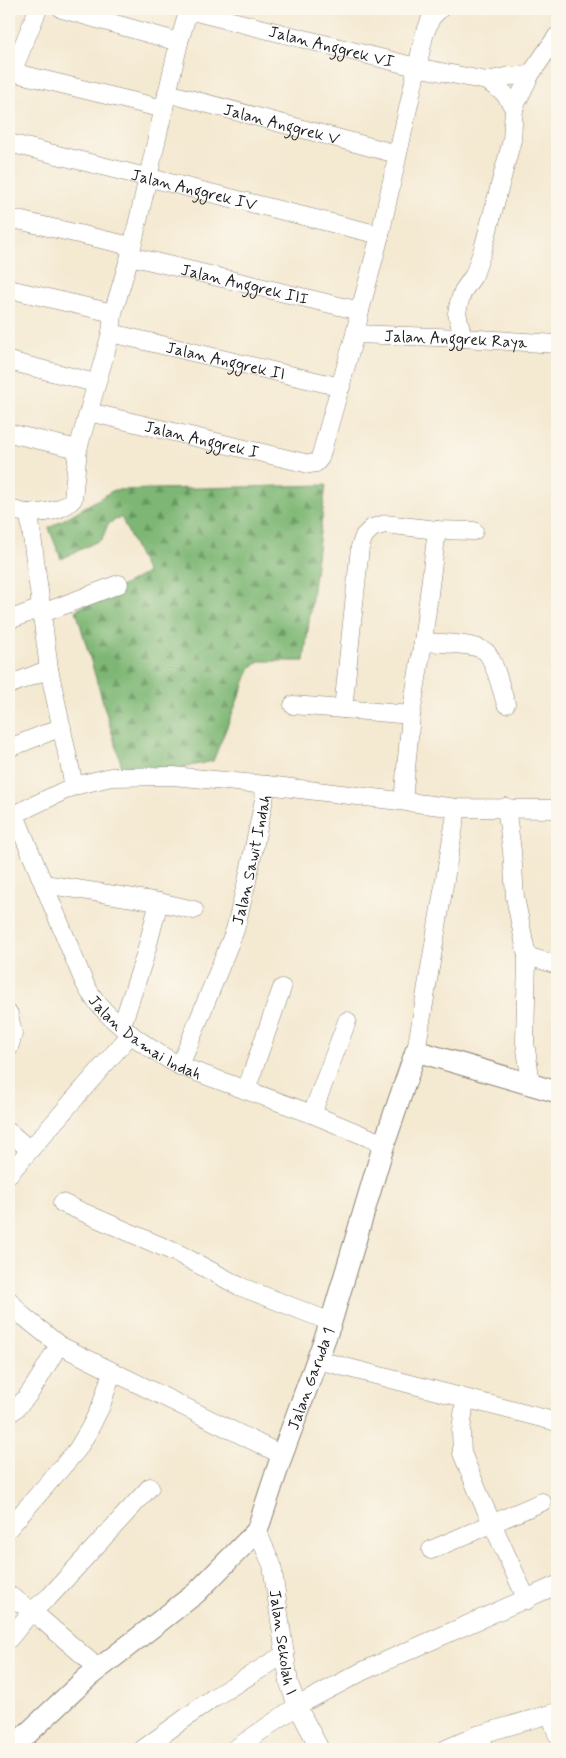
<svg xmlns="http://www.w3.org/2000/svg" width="566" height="1758" viewBox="0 0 566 1758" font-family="Mynerve,sans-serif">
<defs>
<pattern id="forest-firs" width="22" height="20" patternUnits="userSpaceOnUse" patternTransform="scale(1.25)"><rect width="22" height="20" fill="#7eb775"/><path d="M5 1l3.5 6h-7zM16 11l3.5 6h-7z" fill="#66945f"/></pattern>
</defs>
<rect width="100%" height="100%" fill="#fbf7ec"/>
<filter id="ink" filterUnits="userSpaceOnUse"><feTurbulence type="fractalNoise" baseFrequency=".02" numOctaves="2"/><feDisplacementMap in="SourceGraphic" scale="10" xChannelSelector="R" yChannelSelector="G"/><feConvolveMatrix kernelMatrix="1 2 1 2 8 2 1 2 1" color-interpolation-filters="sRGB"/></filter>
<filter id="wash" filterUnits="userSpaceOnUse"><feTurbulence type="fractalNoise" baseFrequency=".0096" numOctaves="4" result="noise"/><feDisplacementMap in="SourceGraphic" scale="20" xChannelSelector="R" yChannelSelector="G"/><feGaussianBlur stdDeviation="1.12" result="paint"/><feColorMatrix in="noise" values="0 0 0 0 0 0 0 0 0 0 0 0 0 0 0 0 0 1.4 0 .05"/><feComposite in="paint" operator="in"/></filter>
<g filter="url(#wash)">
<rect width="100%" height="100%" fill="#f4e9d1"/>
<polygon fill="url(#forest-firs)" stroke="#4d6a48" points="326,485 304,661 261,661 251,667 213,761 181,768 128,772 122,767 76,610 147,573 121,517 108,524 102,539 61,559 49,528 114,490"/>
</g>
<g filter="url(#ink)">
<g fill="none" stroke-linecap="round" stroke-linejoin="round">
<g stroke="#888276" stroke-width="19">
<g id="minor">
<polyline points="62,9 179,42"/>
<path id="s1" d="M188,10L416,67L487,81L504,93L514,108L512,140L483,249L474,275L463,291L459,303L457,313L463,338"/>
<polyline points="9,67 20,74 164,109"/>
<polyline points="13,70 38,9"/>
<polyline points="487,81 510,76 530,75"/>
<path id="s2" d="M167,93L397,154"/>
<polyline points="514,108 530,75 557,36"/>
<path id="s3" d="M9,143L380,235"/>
<polyline points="9,218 131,246"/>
<path id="s4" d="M130,256L360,311"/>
<polyline points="9,289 113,313"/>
<path id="s5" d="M111,333L341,387"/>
<path id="s6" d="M355,334L463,338L557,344"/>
<polyline points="9,361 95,383"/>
<path id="s7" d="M89,412L309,464L316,463L320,458L355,334L360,311L380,235L424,36L431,18L440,9"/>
<polyline points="9,433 78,449"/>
<path d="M9,509C15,510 22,513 29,513C42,514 65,510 73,499L78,449L111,333L113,313L130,256L179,42L189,9"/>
<polyline points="43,613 119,584"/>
<polyline points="9,620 41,608"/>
<path d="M423,642C437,643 479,643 487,653C495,662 502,692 506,704"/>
<polyline points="9,685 49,669"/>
<polyline points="293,705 343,709"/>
<polyline points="411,715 343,709 360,547 364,536 372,528 385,524 437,530 474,531"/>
<polyline points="9,748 62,727"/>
<polyline points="74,786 111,777 173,776 267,785 457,808 557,809"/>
<polyline points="403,801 411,715 423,642 437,530"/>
<polyline points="506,807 512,851 515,897 527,956 525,1042 531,1084"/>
<path id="s8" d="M15,815L84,982C101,1018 146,1047 180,1066L312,1114L384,1144"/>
<polyline points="9,817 74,786 49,669 29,513"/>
<polyline points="44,884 159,902 194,910"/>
<polyline points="527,956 557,965"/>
<polyline points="9,1014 13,1034 9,1048"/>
<polyline points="122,1025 144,959 159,902"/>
<polyline points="416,1051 457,808"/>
<path id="s9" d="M180,1066L235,930L247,881L267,785"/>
<polyline points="246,1090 282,988"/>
<polyline points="312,1114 347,1021"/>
<polyline points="9,1132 30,1150"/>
<polyline points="9,1174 131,1034"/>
<polyline points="62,1203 179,1254 239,1286 331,1322"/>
<polyline points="9,1300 23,1316 59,1345 282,1455"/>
<polyline points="318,1360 557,1422"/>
<polyline points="465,1399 461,1431 462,1453 481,1499 527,1600"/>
<path d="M9,1414C30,1400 45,1367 59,1345"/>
<polyline points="9,1528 77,1450 89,1430 101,1406 112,1372"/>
<path id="s10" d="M257,1531L272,1565L289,1683L297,1706L320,1749"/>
<polyline points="431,1550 542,1502"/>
<polyline points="9,1595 32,1611 99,1669"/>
<polyline points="9,1639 32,1611 50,1596 150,1487"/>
<polyline points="551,1715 557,1734"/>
<polyline points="478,1735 486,1749"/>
<polyline points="143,1749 213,1698 285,1654"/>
<polyline points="235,1749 297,1706 363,1671 557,1585"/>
<polyline points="446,1749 478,1735 557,1712"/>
</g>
</g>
<g stroke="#888276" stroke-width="23">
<g id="tertiary">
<path id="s11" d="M11,1749L88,1677L196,1593L257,1531L282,1455L331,1322L384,1144L416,1051L557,1092"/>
</g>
</g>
<use href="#minor" stroke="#fff" stroke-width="18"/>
<use href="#tertiary" stroke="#fff" stroke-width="21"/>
</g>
</g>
<g text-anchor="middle" stroke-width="4.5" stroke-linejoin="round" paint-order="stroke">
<g font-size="16" fill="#1c1c1c" stroke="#fbf7ec">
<text dy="6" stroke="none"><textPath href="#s1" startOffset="148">Jalan Anggrek VI</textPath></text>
<text dy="6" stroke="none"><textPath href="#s2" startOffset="119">Jalan Anggrek V</textPath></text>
<text dy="6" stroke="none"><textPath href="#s3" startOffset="191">Jalan Anggrek IV</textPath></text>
<text dy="6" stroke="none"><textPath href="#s4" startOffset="118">Jalan Anggrek III</textPath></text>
<text dy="6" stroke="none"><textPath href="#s6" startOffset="101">Jalan Anggrek Raya</textPath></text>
<text dy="6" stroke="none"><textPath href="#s5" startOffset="118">Jalan Anggrek II</textPath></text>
<text dy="6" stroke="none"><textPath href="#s7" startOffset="116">Jalan Anggrek I</textPath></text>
<text dy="6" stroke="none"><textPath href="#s9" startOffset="219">Jalan Sawit Indah</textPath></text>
<text dy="6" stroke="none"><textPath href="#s8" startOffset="265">Jalan Damai Indah</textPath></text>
<text dy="6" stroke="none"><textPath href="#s11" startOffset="491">Jalan Garuda 1</textPath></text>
<text dy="6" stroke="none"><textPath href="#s10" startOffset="115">Jalan Sekolah I</textPath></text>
</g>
</g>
<rect width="566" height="1758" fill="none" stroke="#fbf7ec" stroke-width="30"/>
</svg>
